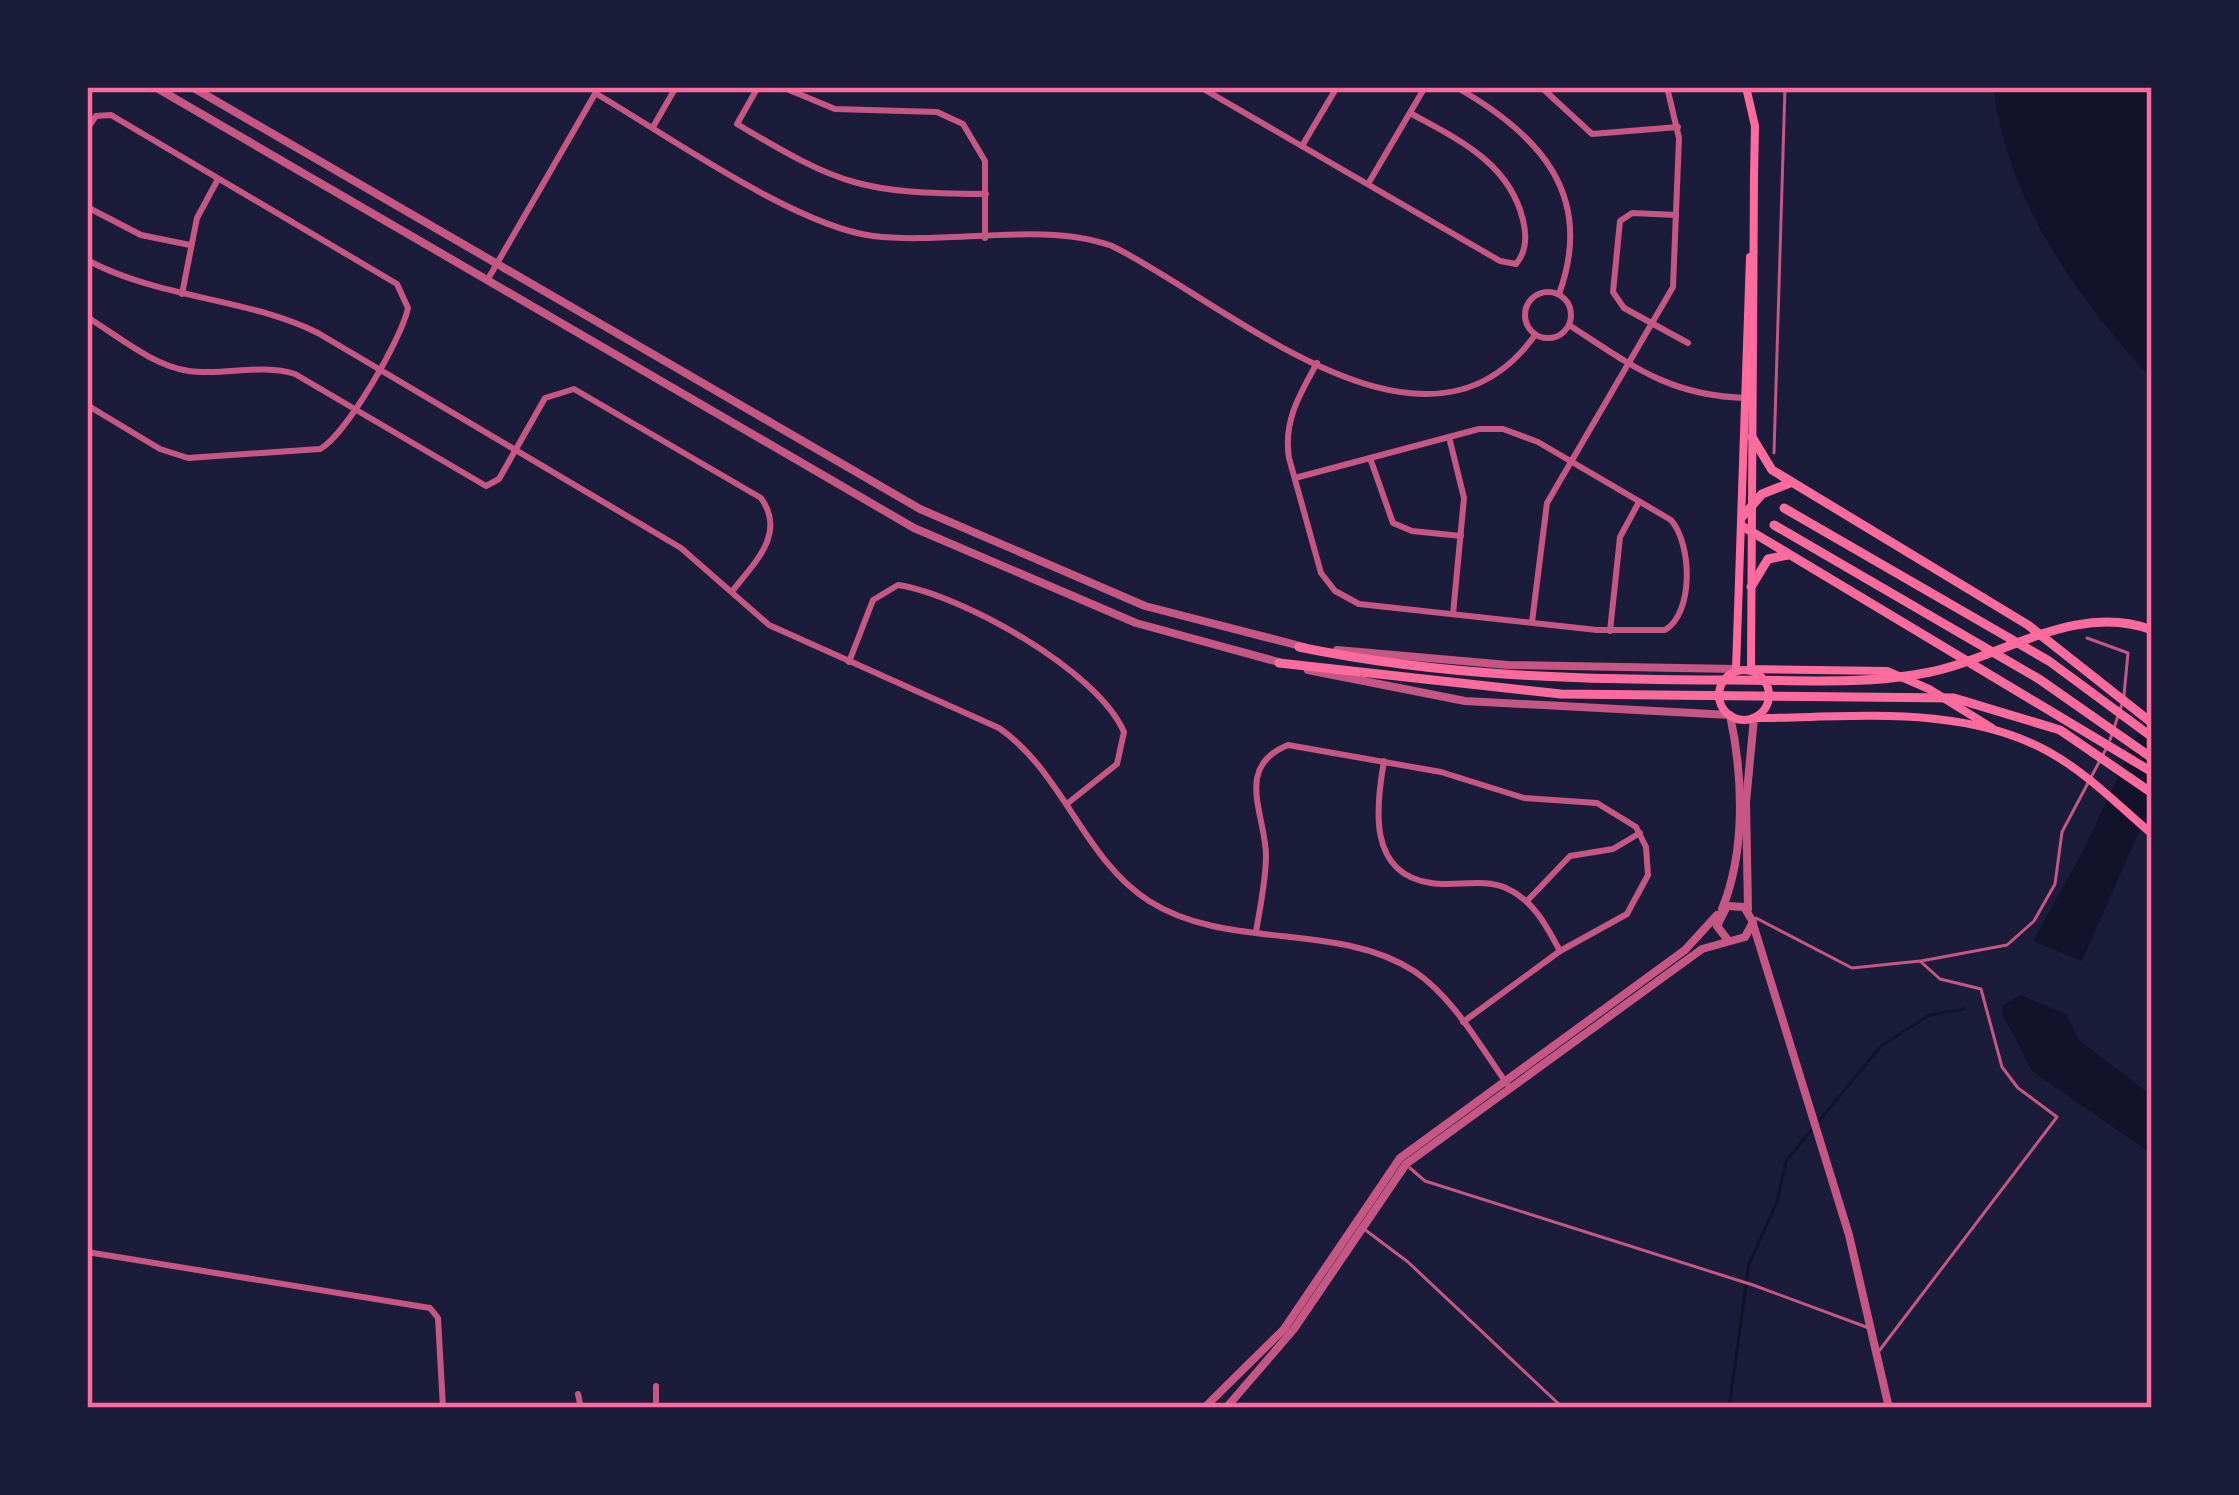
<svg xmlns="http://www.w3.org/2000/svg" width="2239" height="1495" viewBox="0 0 2239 1495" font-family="Figtree,sans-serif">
<rect width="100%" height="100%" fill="#1b1b3a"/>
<g fill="#12122b">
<path d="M1993,87H2152V380C2076,295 2008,204 1993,87Z"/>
<polygon points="2152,704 2152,802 2082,961 2033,941 2084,849"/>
<polygon points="2020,995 2066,1014 2079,1040 2152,1096 2152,1154 2032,1071 2002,1013 2002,1006"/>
</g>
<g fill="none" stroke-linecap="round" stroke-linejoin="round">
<polyline stroke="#12122b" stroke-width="3" points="1729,1408 1749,1264 1777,1202 1786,1161 1881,1046 1929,1015 1965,1009"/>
<g stroke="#c65784" stroke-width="3">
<polyline points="1774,453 1785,87"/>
<polyline points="2087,638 2128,653 2124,695"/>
<polyline points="2110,740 2122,704"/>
<polyline points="1756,918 1852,968 1920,961 1940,979 1981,989 2002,1067 2018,1088 2057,1117 1879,1351"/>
<polyline points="1921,961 2007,945 2034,921 2055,884 2062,832 2106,749"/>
<polyline points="1410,1168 1425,1181 1753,1285 1869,1328"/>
<polyline points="1364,1229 1408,1262 1563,1408"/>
</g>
<g stroke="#c65784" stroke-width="6">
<path d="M758,87L737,124C842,187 863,193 986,194"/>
<polyline points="782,87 835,109 937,112 963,124 985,161 985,238"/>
<path d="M1200,87L1500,261L1516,264C1527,251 1527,236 1523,220C1509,162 1457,139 1410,113"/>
<path d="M1456,87C1537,133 1596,193 1559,294"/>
<polyline points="1541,87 1592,134 1678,127"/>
<path d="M595,93C667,135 795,226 873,236C947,245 1043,221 1112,246C1226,302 1426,488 1535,335"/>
<polyline points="653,127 676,87"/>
<path d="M87,129L96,116L111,115L397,284L408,308C402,338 346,435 320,449L188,458L160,449L87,405"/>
<polyline points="1302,146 1337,87"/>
<polyline points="1368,184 1425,87"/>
<polyline points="87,207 141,235 190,245"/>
<polyline points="1676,215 1632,213 1620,221 1613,292 1624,308 1688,343"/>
<path d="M87,260C160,299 245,297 318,333L681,548L769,625L999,728C1063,772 1084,860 1149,901C1227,951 1336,921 1414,971C1453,997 1480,1046 1507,1084"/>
<polyline points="488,279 599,87"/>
<circle cx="1548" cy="315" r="23"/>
<polyline points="182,294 197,218 218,179"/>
<path d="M87,317C118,336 153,366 189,371C225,376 260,363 295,374L486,486L499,479L545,398L574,389L761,498C786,533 756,561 734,589"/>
<path d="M1569,325C1631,365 1669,396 1746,398"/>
<polyline points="1449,437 1464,498 1453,614"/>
<polyline points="1370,458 1393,523 1412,531 1461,536"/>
<path d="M1295,478L1479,429H1503L1538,442L1671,520C1692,544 1694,613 1665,630H1597L1359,604L1335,591L1321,573L1289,458C1283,421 1300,394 1317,363"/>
<polyline points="1532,622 1547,503 1673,287 1679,138 1667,87"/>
<polyline points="1610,631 1620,537 1639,502"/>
<path d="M849,662L873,600L898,585C962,595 1097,670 1124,732L1117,764L1068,803"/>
<path d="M1384,761C1376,806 1367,874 1431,883C1456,887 1483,878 1506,888C1534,901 1546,925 1560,951"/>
<polyline points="1527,901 1570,856 1613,849 1640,833"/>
<path d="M1256,932C1260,907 1266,881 1266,855C1265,813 1234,767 1288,745L1441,772L1524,798L1597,803L1636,827L1646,847L1648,875L1627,914L1560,951L1463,1022"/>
<polyline points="87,1252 430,1308 438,1318 443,1408"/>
<polyline points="656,1386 656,1408"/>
<polyline points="578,1394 581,1408"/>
</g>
<g stroke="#c65784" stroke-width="8">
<polyline points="155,87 914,528 1136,623 1282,663"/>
<polyline points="192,87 920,509 1145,606 1304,647"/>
<polyline points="1337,650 1508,665 1736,669"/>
<path d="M1308,670L1465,701L1730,715C1743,776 1746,851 1722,909"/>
<polyline points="1748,909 1746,802 1754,718"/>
<polyline points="1753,924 1849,1235 1889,1408"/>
<polyline points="1204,1408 1284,1329 1400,1158 1685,950 1717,915"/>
<polyline points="1226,1408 1294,1329 1406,1164 1702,949 1745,937 1753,922 1744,907 1727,906 1717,926 1727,939"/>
</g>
<g stroke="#ff6b9d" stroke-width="8">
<polyline points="1746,87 1755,126 1754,176"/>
<polyline points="1754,174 1751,669 1887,671 1929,689 1992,728"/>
<polyline points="1736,669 1750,257"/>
<circle cx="1744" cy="695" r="25"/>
<path d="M1754,718C1851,718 1962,703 2049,752C2087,773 2119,806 2152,834"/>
</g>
<g stroke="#ff6b9d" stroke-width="9">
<polyline points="1752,437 1772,470 2028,625 2152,723"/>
<polyline points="1784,508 2049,661 2152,737"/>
<polyline points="1743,516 1762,494 1790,483"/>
<polyline points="1774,525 2039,679 2152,758"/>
<polyline points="1742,526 2152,772"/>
<polyline points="1751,587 1768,559 1788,555"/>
<path d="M1299,647C1444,677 1586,680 1734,680C1796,680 1864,685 1925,673C2000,659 2075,601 2152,630"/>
<polyline points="1279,663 1561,694 1954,698 2060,730 2152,793"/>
</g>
</g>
<rect width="2239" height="1495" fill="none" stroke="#1b1b3a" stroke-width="180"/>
<rect x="90" y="90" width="2059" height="1315" fill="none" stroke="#ff6b9d" stroke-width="4.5"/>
</svg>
